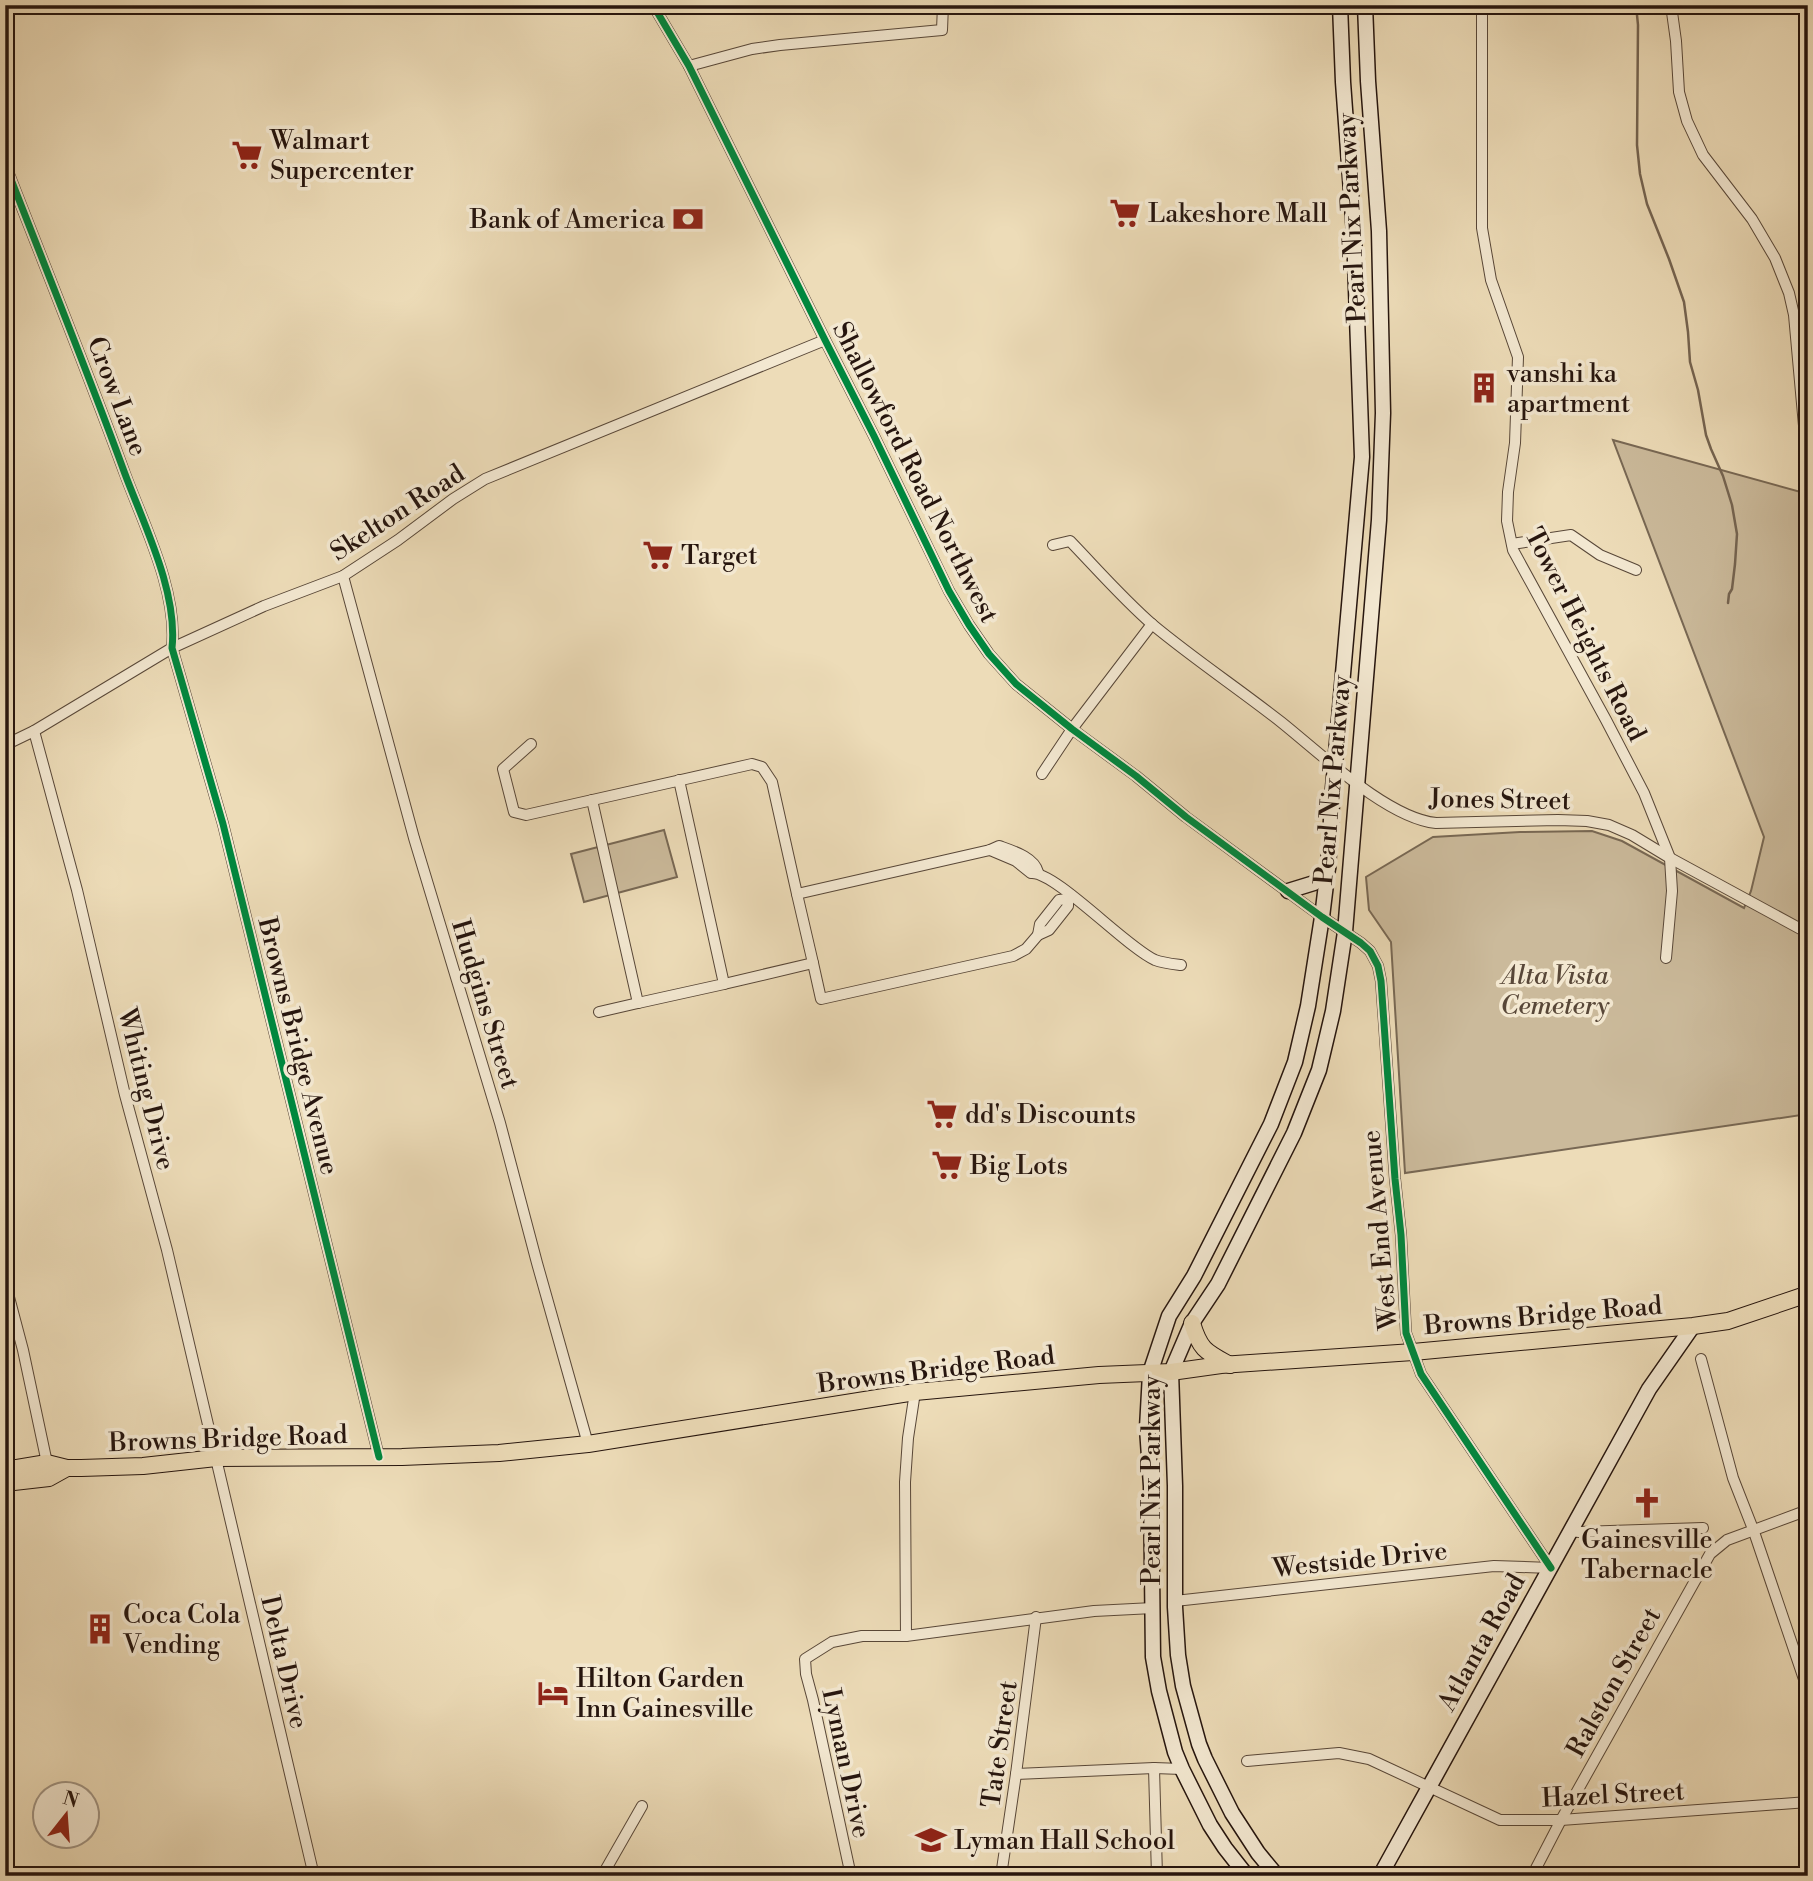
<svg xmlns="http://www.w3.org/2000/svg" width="1813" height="1881" viewBox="0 0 1813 1881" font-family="'Libre Bodoni',serif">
<rect width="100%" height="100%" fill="#eddcb8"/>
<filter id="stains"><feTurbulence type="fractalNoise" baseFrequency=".00286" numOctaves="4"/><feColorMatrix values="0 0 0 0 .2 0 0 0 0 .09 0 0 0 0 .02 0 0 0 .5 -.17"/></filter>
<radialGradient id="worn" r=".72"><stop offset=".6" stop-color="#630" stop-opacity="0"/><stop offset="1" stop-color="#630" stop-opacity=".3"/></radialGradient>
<g fill="#cbba9b" stroke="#786854" stroke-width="2">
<polygon points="1613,440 1808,494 1808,1114 1405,1173 1391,942 1369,910 1366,877 1433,837 1520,832 1592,831 1622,841 1744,908 1751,891 1764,837"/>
<polygon points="664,830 677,877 584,902 571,854"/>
</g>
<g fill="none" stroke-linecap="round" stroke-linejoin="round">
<polyline stroke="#756451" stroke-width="2.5" points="1636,5 1638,25 1637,145 1640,174 1647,204 1669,259 1684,302 1688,332 1690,362 1698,390 1706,435 1711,449 1723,476 1732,505 1737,534 1735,564 1732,589 1729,594 1728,603"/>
<g stroke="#584738" stroke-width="12">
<g id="street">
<polyline points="653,5 689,66 825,340 874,436 949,591 969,625 989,654 1016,684 1072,729 1136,776 1186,817 1322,917 1361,943 1370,951 1378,966 1381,981 1395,1179 1401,1235 1406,1333 1421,1374 1551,1568"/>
<polyline points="1482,5 1482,228 1491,280 1518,357 1515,443 1508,492 1507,521 1513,550 1606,720 1644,793 1670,858 1672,891 1666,958"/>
<polyline points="1671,5 1676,41 1679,92 1687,121 1703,155 1752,219 1775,258 1789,293 1794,315 1808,470"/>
<polyline points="689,66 752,49 780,45 942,30 943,5"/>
<path d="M5,164C45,267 87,370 125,474C144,525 178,592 172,648L223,824L379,1457"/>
<polyline points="1512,544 1571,535 1600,555 1636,570"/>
<path d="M1053,545L1070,541C1097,569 1124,600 1153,625C1194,659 1239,689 1281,722C1320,753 1387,818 1436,823L1558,820L1587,821L1609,825L1632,835L1670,858L1808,933"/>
<polyline points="343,576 414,838 500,1123 537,1263 588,1444"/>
<polyline points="34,731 77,890 125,1095 167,1250 314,1876"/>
<path d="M531,744L503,769L514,812L526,815L752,764L762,767L772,782L797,894L990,850L999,846C1013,851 1034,857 1038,872"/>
<polyline points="5,745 34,731 172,648 264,606 343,576 398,540 453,499 485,479 825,340"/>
<polyline points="1042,774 1072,729 1152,624"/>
<polyline points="592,800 638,1003 724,984 679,780"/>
<path d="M990,850L1016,861L1031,873C1055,871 1126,947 1155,960C1163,963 1173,964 1181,965"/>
<polyline points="797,894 813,963"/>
<polyline points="1038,935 1040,924 1059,900 1068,899"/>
<polyline points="724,984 813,963 821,999 1013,956 1026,949 1038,935 1049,930 1068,906 1068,899 1071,895"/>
<polyline points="599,1012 638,1003"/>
<polyline points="5,1282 23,1350 47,1463"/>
<polyline points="1701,1359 1733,1478 1753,1529 1808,1691"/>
<polyline points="1570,1531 1579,1532 1703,1528"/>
<polyline points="1175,1601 1494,1566 1551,1568"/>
<polyline points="906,1636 905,1482 908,1438 915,1392"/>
<polyline points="1247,1761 1339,1753 1369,1759 1500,1820 1561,1820 1808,1802"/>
<polyline points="1154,1768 1157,1876"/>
<polyline points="1016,1774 1154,1768 1182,1769"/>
<polyline points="602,1876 642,1806"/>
<polyline points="851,1876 813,1700 806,1674 805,1659 832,1642 862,1636 906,1636 1094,1611 1153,1608"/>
<polyline points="1001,1876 1016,1774 1036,1617"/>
<polyline points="1532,1876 1561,1820 1710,1554 1727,1540 1808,1510"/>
</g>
</g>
<g stroke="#26150e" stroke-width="17">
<g id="secondary">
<polyline points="1288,891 1314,883 1328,868"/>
<polyline points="1247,1876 1225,1848 1210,1825 1182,1769 1175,1752 1159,1691 1153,1657 1151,1486 1147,1428 1149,1392 1150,1373 1169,1316 1194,1276 1271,1124 1295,1062 1308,1006 1322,917 1328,868 1333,788 1362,457 1354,233 1343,82 1340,5"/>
<polyline points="1277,1876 1258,1853 1232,1813 1205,1759 1199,1744 1183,1686 1178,1655 1175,1607 1175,1486 1171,1372 1192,1323 1218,1284 1294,1133 1319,1070 1333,1011 1345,932 1379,520 1383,413 1379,231 1368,81 1365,5"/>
<polyline points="1380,1876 1649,1389 1693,1326"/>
</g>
</g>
<g stroke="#26150e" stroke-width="18">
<g id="primary">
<path d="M1192,1323C1200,1350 1206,1352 1230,1365"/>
<polyline points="5,1470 47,1463 67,1468 81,1468 143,1466 216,1458 402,1457 499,1453 588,1444 915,1392 1099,1375 1171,1372 1221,1365 1413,1352 1693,1326 1728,1321 1808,1294"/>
<polyline points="5,1483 49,1478 67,1468"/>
</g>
</g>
<use href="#street" stroke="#f3e8d1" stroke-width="10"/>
<use href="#secondary" stroke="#f3e8d1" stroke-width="14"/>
<use href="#primary" stroke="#eddcb8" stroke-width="16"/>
<g stroke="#f3e8d1" stroke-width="11">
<g id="cycleway">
<polyline points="653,5 689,66 825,340 874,436 949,591 969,625 989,654 1016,684 1072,729 1136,776 1186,817 1322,917 1361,943 1370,951 1378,966 1381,981 1395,1179 1401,1235 1406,1333 1421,1374 1551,1568"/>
<path d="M5,164C45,267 87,370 125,474C144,525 178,592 172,648L223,824L379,1457"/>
</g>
</g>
<use href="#cycleway" stroke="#00873e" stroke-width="7"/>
</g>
<defs>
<g id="supermarket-bare" transform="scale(2.415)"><path d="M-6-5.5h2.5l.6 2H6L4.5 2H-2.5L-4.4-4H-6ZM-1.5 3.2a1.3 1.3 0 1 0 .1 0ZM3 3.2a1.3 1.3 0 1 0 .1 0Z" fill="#8f2418" stroke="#f3e8d1" stroke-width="2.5" paint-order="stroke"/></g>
<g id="bank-bare" transform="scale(2.415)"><path d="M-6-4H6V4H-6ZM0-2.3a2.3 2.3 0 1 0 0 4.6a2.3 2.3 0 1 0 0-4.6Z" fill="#8f2418" stroke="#f3e8d1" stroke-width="2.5" paint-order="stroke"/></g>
<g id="building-bare" transform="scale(2.415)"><path d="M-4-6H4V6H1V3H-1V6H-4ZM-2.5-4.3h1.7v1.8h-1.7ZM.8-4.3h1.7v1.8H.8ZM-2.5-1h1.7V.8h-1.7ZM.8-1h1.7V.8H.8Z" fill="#8f2418" stroke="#f3e8d1" stroke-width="2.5" paint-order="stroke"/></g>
<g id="church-bare" transform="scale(2.415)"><path d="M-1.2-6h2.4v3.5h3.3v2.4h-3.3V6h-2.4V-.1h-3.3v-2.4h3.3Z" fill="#8f2418" stroke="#f3e8d1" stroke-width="2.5" paint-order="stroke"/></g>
<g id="hotel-bare" transform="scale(2.415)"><path d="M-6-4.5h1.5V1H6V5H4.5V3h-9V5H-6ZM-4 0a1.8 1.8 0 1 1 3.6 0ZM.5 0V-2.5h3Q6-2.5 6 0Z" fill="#8f2418" stroke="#f3e8d1" stroke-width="2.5" paint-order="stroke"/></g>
<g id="school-bare" transform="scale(2.415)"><path d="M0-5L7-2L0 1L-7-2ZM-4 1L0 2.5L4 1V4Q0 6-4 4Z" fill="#8f2418" stroke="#f3e8d1" stroke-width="2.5" paint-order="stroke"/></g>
</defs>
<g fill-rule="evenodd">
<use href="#supermarket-bare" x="247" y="155"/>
<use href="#supermarket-bare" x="1125" y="213"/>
<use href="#bank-bare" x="688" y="219"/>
<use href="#building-bare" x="1484" y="388"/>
<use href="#supermarket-bare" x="658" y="555"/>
<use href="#supermarket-bare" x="942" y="1114"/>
<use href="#supermarket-bare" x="947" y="1165"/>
<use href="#church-bare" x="1647" y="1503"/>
<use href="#building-bare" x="100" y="1629"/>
<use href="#hotel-bare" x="553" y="1693"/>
<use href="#school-bare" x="931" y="1840"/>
</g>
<g text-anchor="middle" stroke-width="7" stroke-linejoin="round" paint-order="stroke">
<g font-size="26" fill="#26150e" stroke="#f3e8d1" text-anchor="start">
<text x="270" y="149">Walmart<tspan x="270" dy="30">Supercenter</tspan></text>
<text x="1148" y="222">Lakeshore Mall</text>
<text x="665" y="228" text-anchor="end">Bank of America</text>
<text x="1507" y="382">vanshi ka<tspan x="1507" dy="30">apartment</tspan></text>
<text x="681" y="564">Target</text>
<text x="965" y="1123">dd's Discounts</text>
<text x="970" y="1174">Big Lots</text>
<text x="1647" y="1548" text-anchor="middle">Gainesville<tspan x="1647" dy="30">Tabernacle</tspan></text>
<text x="123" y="1623">Coca Cola<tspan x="123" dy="30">Vending</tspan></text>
<text x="576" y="1687">Hilton Garden<tspan x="576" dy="30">Inn Gainesville</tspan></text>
<text x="954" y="1849">Lyman Hall School</text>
</g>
<g font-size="26" fill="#26150e" stroke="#f3e8d1">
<text transform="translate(1351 218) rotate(-93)" y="9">Pearl Nix Parkway</text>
<text transform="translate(118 396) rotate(69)" y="9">Crow Lane</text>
<text transform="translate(916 472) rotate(63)" y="9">Shallowford Road Northwest</text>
<text transform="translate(397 512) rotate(-33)" y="9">Skelton Road</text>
<text transform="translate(1586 634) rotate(63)" y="9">Tower Heights Road</text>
<text transform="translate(1332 780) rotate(-85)" y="9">Pearl Nix Parkway</text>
<text transform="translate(1500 799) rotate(1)" y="9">Jones Street</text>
<text transform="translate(486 1004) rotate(73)" y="9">Hudgins Street</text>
<text transform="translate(299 1046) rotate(76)" y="9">Browns Bridge Avenue</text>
<text transform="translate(147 1089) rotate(76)" y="9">Whiting Drive</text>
<text transform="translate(1379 1230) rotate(-95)" y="9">West End Avenue</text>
<text transform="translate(1543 1315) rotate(-5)" y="9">Browns Bridge Road</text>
<text transform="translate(936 1369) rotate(-7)" y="9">Browns Bridge Road</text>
<text transform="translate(228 1438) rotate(-2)" y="9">Browns Bridge Road</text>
<text transform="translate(1151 1480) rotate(-90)" y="9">Pearl Nix Parkway</text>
<text transform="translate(1360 1559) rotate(-6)" y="9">Westside Drive</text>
<text transform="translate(1481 1642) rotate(-61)" y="9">Atlanta Road</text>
<text transform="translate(285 1662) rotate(77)" y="9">Delta Drive</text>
<text transform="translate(1613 1682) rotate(-61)" y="9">Ralston Street</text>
<text transform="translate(999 1744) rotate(-82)" y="9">Tate Street</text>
<text transform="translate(847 1763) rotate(78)" y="9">Lyman Drive</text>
<text transform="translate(1613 1794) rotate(-3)" y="9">Hazel Street</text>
</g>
<g font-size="26" font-style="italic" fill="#584738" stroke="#f3e8d1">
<text x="1555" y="984">Alta Vista<tspan x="1555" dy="30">Cemetery</tspan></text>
</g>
</g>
<rect width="1813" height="1881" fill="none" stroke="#eddcb8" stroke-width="28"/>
<rect x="7" y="7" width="1799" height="1867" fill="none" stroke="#26150e" stroke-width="3.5"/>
<rect x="14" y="14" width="1785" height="1853" fill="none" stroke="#26150e" stroke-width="2"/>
<g transform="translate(66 1815) rotate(17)"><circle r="33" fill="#f3e8d1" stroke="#a19483" stroke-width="2"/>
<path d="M0-5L12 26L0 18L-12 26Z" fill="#8f2418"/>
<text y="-10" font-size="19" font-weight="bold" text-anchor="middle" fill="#26150e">N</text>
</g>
<rect width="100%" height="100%" filter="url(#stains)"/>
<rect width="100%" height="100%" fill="url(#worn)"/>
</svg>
